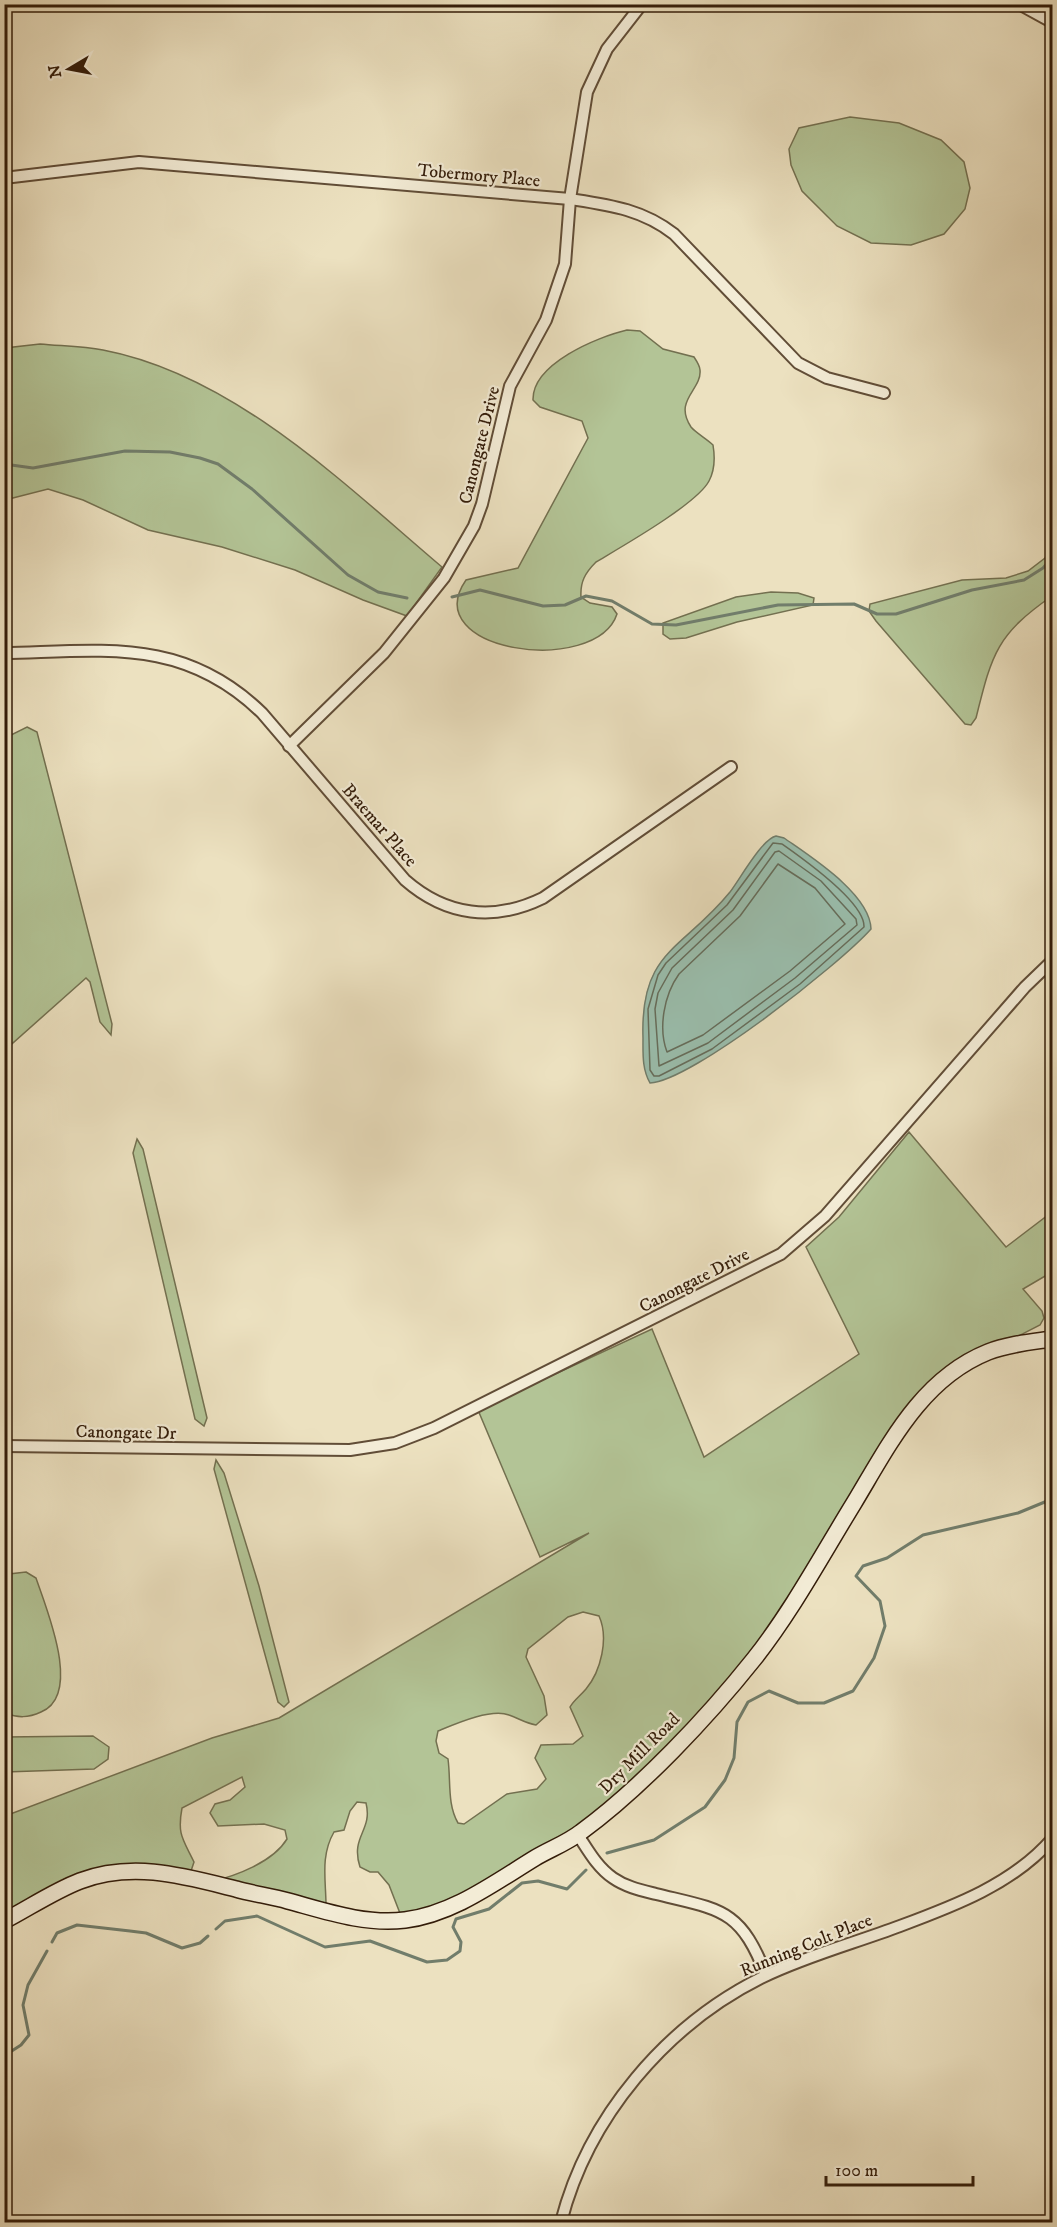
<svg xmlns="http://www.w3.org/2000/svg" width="1057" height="2227" viewBox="0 0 1057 2227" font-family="'IM FELL DW Pica',serif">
<rect width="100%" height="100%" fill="#ece1c0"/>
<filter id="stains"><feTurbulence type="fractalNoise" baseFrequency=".00333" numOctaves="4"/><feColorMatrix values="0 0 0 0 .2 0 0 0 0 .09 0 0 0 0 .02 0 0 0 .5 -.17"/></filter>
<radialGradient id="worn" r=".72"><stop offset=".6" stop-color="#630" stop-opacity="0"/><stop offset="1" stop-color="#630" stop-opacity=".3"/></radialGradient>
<g fill="#b3c496" stroke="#737050" stroke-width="1.5" fill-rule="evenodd">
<polygon points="850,117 899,123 941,140 964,162 970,188 965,209 944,234 911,245 871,243 837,226 802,191 791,165 789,149 799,128"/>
<path d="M627,330L640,331L663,349L694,357C696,360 700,366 700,370C702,390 673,400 691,427C696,433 707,439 713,445C715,457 715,470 709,481C697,504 621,547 596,562C585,573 580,582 581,597L590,603L612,607L617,614C596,677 416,652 466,580L518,568L588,438L582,421L540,407L533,400C532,364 597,337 627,330Z"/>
<path d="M40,344C61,346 83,346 103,350C234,375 344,484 442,567L407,616L363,600L295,570L222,547L148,530L83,500L48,489L5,500V348Z"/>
<path d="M1052,547V596C996,635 992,654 976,718L971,725L965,724L876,621L869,611L870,604L962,580L1006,578L1028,571L1045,558Z"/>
<polygon points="771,592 798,593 814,598 813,605 737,622 686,638 670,639 663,634 663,623 736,597"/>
<polygon points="27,727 37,732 112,1024 111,1035 100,1022 90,982 86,978 5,1050 5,738"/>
<path d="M909,1132L1006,1247L1052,1212V1272L1023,1289L1042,1311L1044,1318L1040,1325L985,1353L924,1395L755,1658L628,1796L475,1894L403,1921L389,1885L378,1872H370L360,1867C350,1836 373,1831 366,1803L357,1802L350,1811L344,1830L334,1832C319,1858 327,1884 326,1913L210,1882C236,1876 273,1862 287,1839L285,1830L264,1824L218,1826L210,1813L215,1804L230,1800L245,1787L242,1777L182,1808C177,1835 183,1839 194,1862L189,1877L114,1872L5,1921V1816L212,1738L279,1718L589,1533L540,1557L478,1410L652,1329L704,1457L859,1354L806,1247L839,1217ZM583,1612L599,1616C609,1638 601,1671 586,1689C580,1696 574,1700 570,1707L583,1736L573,1744L541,1745L535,1758L546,1779L537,1789L507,1794L464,1824L458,1823C447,1804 451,1781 448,1759L439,1753L436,1741L438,1731C455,1724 491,1708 509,1715C520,1719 525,1723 536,1725L547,1715L544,1696L526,1657L528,1649L568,1617Z"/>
<polygon points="137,1139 143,1149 207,1418 204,1426 195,1419 133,1153"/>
<polygon points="216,1460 224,1473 259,1586 289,1702 284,1707 278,1702 214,1469"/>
<path d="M26,1572L36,1578C46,1608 83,1695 41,1712C28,1718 18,1718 5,1713V1580L9,1574Z"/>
<polygon points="93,1736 109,1747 108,1759 94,1769 5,1772 5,1737"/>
</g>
<path fill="#9abead" stroke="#717d6b" stroke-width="1.5" d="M776,836L784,838C811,857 870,894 871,929C840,964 692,1081 650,1083C642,1069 643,1054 643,1038C640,950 682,951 730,892C740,879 762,839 776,836Z"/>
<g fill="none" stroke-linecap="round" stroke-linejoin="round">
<g stroke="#666d5b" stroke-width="1.5">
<path d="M773,843L782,844C802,858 865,902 864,927L800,984L712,1049L659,1076H654L650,1070L648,1009L658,975L666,963L727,905Z"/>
<polygon points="779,851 821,881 856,919 857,925 795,978 708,1043 659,1066 655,1009 658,993 672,968 733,910 775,852"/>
<path d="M778,864L815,888L845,924L790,971L703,1035L667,1052C658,1028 664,995 679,974L740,916Z"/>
</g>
<g stroke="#717d6b" stroke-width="3">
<polyline points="4,464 33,468 125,451 170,452 200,458 218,464 252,489 348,575 378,592 407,598"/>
<polyline points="452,597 480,590 543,606 565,605 586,596 612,601 652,624 676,625 778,605 854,604 877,614 896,614 972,590 1024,580 1043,568 1052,558"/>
<polyline points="607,1853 654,1840 705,1807 725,1780 734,1758 737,1722 748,1702 769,1691 798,1703 824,1703 853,1691 874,1658 885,1626 880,1601 856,1576 863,1566 887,1558 923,1535 1018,1513 1052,1499"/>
<polyline points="216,1929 225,1921 257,1916 325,1947 370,1941 427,1962 447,1960 460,1951 461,1942 453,1927 456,1919 489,1909 522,1883 538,1881 567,1889 586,1870"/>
<polyline points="52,1942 57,1933 77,1925 130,1931 146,1933 182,1948 200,1943 208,1936"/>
<polyline points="4,2056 21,2045 29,2035 23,2005 28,1985 47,1951"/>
</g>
<g stroke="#614d37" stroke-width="14">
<g id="street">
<polyline points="1019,4 1052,22"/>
<path d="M4,178L139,162L570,199C609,205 642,209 674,234L798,363L827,378L884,393"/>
<path d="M4,653C105,651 184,637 262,713L405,880C446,916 494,922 543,898L731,767"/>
<polyline points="289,746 384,653 444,578 474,526 482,504 510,386 546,320 565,264 570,199 587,92 607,49 642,4"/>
<polyline points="4,1446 350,1450 395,1443 434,1428 781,1254 825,1216 1025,987 1052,961"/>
<path d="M578,1835C588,1850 597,1867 613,1878C626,1887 640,1890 656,1894C721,1910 740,1908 766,1975"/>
<path d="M561,2222C588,2117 666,2025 763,1977C806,1956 855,1943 900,1926C954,1906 1013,1884 1052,1839"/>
</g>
</g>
<g stroke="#331c09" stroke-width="18">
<path id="secondary" d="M4,1921C29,1908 54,1891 80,1881C133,1861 184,1876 236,1889C253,1894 271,1896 288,1901C325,1911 365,1925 405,1920C453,1914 494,1883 535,1858C550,1849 567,1843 581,1832C641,1788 707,1718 754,1659C792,1611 822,1555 854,1503C889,1445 921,1379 988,1352C1008,1344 1031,1342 1052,1339"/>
</g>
<use href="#street" stroke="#f3ecd6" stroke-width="10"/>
<use href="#secondary" stroke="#f3ecd6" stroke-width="15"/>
</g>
<g text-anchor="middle" stroke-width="4.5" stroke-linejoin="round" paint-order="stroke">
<g font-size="18" fill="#331c09" stroke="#f3ecd6">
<text transform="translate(479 175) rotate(5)" y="6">Tobermory Place</text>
<text transform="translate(479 445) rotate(-76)" y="6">Canongate Drive</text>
<text transform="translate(380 825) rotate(49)" y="6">Braemar Place</text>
<text transform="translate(694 1280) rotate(-27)" y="6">Canongate Drive</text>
<text transform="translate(126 1432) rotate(1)" y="6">Canongate Dr</text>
<text transform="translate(639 1753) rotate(-45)" y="6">Dry Mill Road</text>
<text transform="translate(806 1945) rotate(-22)" y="6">Running Colt Place</text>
</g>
</g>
<rect width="1057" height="2227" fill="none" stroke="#ece1c0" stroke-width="24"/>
<rect x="6" y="6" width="1045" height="2215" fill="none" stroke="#331c09" stroke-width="3"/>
<rect x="12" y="12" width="1033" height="2203" fill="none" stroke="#331c09" stroke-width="1.5"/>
<g transform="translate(69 69) rotate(260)" stroke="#f3ecd6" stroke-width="4.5" paint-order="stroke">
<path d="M0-4.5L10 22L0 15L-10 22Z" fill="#331c09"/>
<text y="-9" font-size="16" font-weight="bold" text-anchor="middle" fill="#331c09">N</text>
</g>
<path d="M826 2176v9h147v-9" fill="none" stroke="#331c09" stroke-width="3"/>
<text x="835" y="2176" font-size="18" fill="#331c09" stroke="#f3ecd6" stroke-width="4.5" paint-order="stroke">100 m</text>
<rect width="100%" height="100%" filter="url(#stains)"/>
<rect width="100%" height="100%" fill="url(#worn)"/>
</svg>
